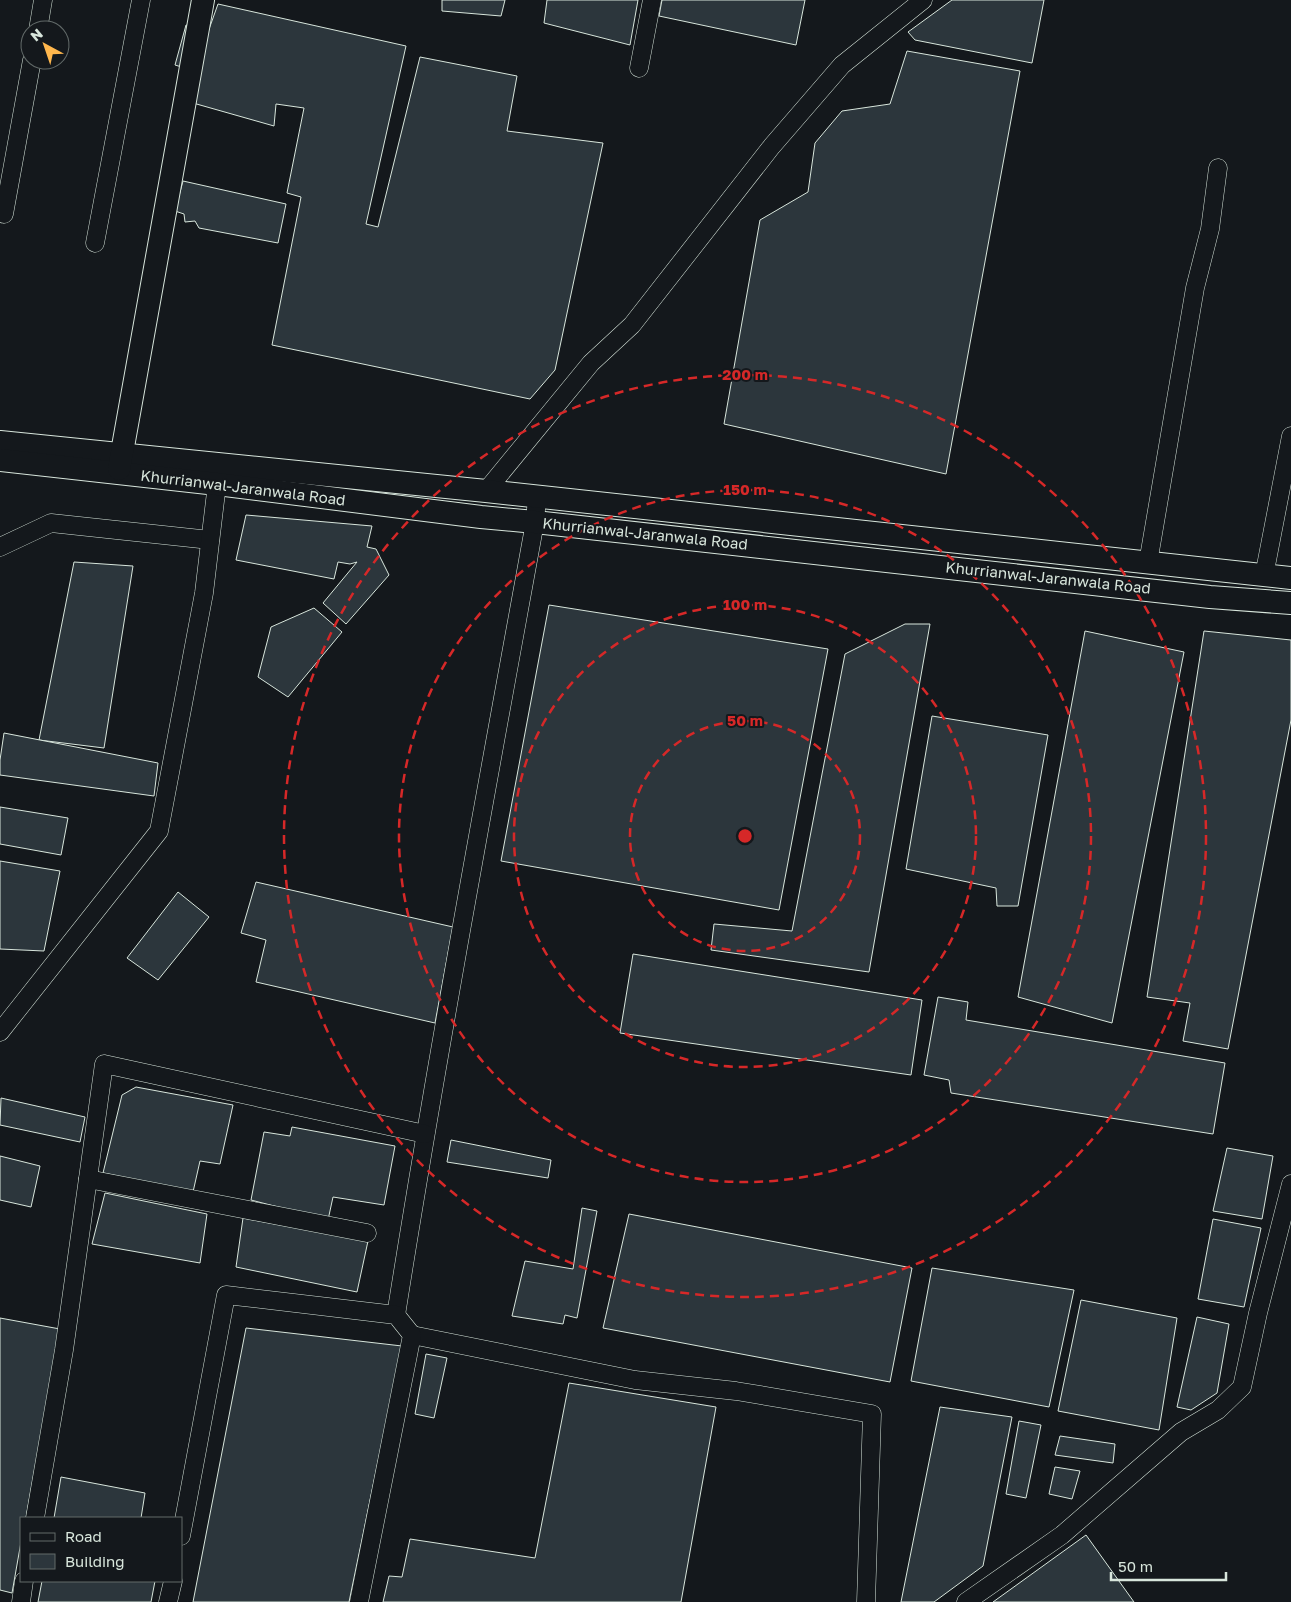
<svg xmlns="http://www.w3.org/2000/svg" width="1291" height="1602" viewBox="0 0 1291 1602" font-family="'Golos Text',sans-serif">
<rect width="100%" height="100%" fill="#14181c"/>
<g fill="#2c363c" stroke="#d8e6dc">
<polygon points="442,0 505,0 501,16 442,11"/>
<polygon points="547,0 638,0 630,45 544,23"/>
<polygon points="662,0 805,0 796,45 659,16"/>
<polygon points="952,0 1044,0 1032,63 915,40 908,32"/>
<polygon points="218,4 406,46 366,224 378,227 420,57 517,76 507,131 603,143 555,370 530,399 272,345 301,197 287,193 304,108 276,104 274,126 193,103 198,72 175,65 186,25 208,32"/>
<polygon points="907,51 1020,71 946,474 724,424 760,220 808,192 815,143 842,111 890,104"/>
<polygon points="183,181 286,204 278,243 199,228 195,221 185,222 184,214 175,211"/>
<polygon points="246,515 372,526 367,547 376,549 389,575 346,624 323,603 357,562 350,564 338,562 334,579 236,560"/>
<polygon points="74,562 133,566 104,748 39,740"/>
<polygon points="549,605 828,649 779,910 501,861"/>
<polygon points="314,608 342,632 288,697 258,677 271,627"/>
<polygon points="905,624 930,624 869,972 711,950 714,924 792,931 845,654"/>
<polygon points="1085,631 1184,652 1112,1023 1018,997"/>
<polygon points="1204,631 1291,640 1291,720 1228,1049 1183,1041 1190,1003 1147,997"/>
<polygon points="932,716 1048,735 1018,906 997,906 996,888 906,869"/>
<polygon points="4,733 158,763 154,796 0,775 0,760"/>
<polygon points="0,807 68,818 61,855 0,844"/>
<polygon points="0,861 60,871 44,951 0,949"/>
<polygon points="256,882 453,927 435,1023 256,982 266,940 241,933"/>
<polygon points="178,892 209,917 158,980 127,958"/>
<polygon points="633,954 922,1000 911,1075 620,1033"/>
<polygon points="938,997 968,1002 966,1020 1225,1063 1213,1134 951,1093 949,1080 924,1075"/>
<polygon points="136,1087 233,1105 220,1164 200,1161 193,1192 103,1173 122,1095"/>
<polygon points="1,1098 85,1117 80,1142 0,1125"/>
<polygon points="292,1127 395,1146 384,1205 333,1197 328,1220 251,1200 264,1132 290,1136"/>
<polygon points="451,1140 551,1160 548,1178 447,1162"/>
<polygon points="1227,1148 1273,1156 1262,1219 1213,1211"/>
<polygon points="0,1156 40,1166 31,1207 0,1200"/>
<polygon points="105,1193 207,1214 200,1263 92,1244"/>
<polygon points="582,1208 597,1211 577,1318 565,1315 563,1324 512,1316 525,1261 573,1269"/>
<polygon points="629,1214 912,1268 890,1382 603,1328"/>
<polygon points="243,1218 368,1241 357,1292 236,1267"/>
<polygon points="1213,1219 1261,1228 1244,1307 1198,1299"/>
<polygon points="932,1268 1074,1290 1049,1407 911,1381"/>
<polygon points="1081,1300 1177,1318 1159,1430 1058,1411"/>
<polygon points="1197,1317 1229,1324 1217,1393 1191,1410 1177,1407"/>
<polygon points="0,1318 60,1329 26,1518 21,1518 21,1542 12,1593 0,1590"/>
<polygon points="246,1328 402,1346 349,1602 193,1602"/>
<polygon points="426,1354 447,1358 434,1418 415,1414"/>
<polygon points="569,1383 716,1407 681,1602 383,1602 389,1576 402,1577 410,1539 535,1558"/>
<polygon points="940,1407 1012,1417 983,1566 934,1602 901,1602"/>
<polygon points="1019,1421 1041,1425 1026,1498 1006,1494"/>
<polygon points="1060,1436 1115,1444 1113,1463 1055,1455"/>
<polygon points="1055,1467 1080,1471 1072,1499 1049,1494"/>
<polygon points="61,1477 145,1493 141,1518 54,1518"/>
<polygon points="1086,1535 1134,1602 993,1602"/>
<polygon points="42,1581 155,1581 151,1602 38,1602"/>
</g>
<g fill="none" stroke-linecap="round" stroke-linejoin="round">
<g stroke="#d8e6dc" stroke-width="19">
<g id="minor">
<polyline points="38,30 43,0"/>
<polyline points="639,68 652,0"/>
<polyline points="4,214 32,60"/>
<polyline points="95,243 141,0"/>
<polyline points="486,491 591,363 632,325 772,146 842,65 923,0"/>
<polyline points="0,547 51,523 210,540"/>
<polyline points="1148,563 1195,288 1210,229 1218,168"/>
<polyline points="1264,576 1291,436"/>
<polyline points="0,1032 159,831 204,593 217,484"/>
<polyline points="88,1179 367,1233"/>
<path d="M396,1315C438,1050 487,786 535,522L537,497"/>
<polyline points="412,1335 635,1380 736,1391 872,1414 866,1602"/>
<polyline points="35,1518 64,1350 104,1064 425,1134"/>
<polyline points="181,1536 226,1295 396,1315 412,1335 359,1602"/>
<polyline points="21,1602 24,1581"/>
<polyline points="168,1602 173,1581"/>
<polyline points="966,1602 1062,1535 1181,1432 1218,1410 1242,1387 1258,1313 1291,1184"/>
</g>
</g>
<g stroke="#d8e6dc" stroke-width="24">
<g id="major">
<polyline points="0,442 486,491 1291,578"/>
<polyline points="0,460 217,484 481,517 535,522 1210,597 1291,603"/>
<polyline points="119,469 203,0"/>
</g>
</g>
<use href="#minor" stroke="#14181c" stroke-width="18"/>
<use href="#major" stroke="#14181c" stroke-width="22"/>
</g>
<g fill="none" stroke="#d62828" stroke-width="2.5" stroke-dasharray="9 6">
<circle cx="745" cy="836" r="115"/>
<circle cx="745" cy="836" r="231"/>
<circle cx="745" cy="836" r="346"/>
<circle cx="745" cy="836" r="461"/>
</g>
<g text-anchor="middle" stroke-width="4" stroke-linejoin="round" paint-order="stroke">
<g font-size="15" fill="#d8e6dc" stroke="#14181c">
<text transform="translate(243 488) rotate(7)" y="5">Khurrianwal-Jaranwala Road</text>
<text transform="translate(645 534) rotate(6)" y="5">Khurrianwal-Jaranwala Road</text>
<text transform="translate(1048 578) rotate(6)" y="5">Khurrianwal-Jaranwala Road</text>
</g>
</g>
<circle cx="745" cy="836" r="8" fill="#d62828" stroke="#14181c" stroke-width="2.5"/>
<g font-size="15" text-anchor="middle" font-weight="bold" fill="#d62828" stroke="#14181c" stroke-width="4" stroke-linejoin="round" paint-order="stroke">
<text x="745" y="380">200 m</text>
<text x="745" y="495">150 m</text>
<text x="745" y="610">100 m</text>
<text x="745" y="726">50 m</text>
</g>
<rect x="20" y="1517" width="162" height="65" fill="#14181c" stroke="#626a69"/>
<rect x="30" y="1533" width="25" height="8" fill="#14181c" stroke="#626a69"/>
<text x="65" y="1542" font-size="15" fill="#d8e6dc">Road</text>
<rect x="30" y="1554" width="25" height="15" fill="#2c363c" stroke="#626a69"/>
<text x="65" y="1567" font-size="15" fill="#d8e6dc">Building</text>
<g transform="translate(45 45) rotate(320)"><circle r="24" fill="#14181c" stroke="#626a69"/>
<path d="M0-4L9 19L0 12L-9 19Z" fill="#ffb74d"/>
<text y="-8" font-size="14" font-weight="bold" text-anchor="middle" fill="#d8e6dc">N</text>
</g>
<path d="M1111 1572v8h115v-8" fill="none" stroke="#d8e6dc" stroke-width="2.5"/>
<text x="1118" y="1572" font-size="15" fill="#d8e6dc" stroke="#14181c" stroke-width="4" paint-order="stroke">50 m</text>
</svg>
